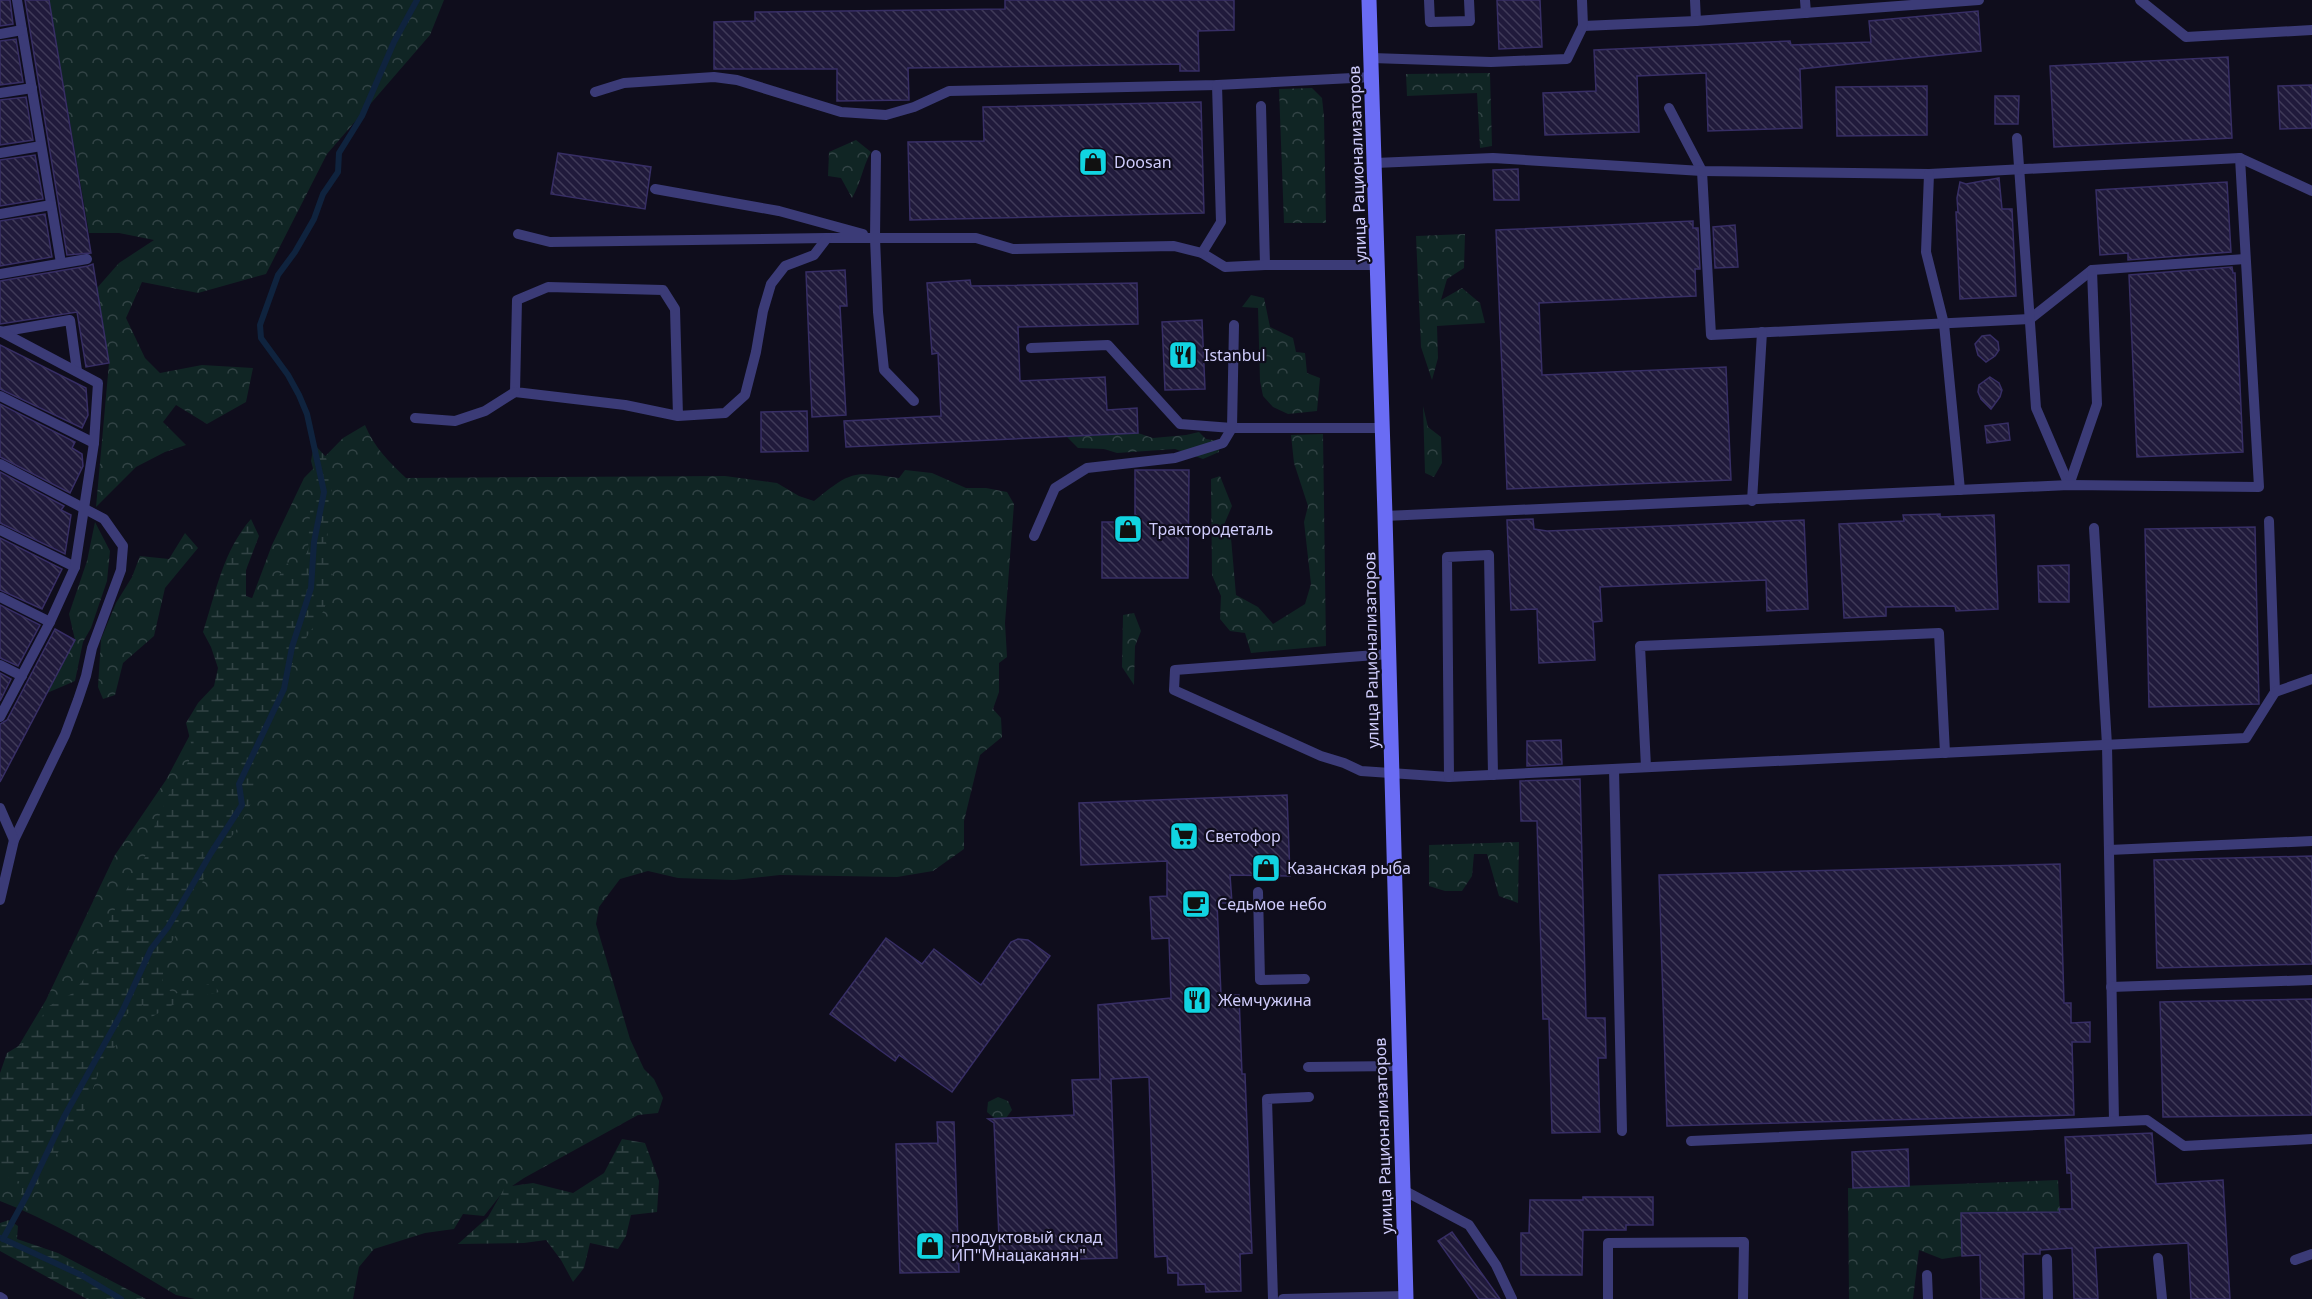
<svg xmlns="http://www.w3.org/2000/svg" width="2312" height="1299" viewBox="0 0 2312 1299" font-family="'Noto Sans',sans-serif">
<defs>
<pattern id="forest-crowns" width="20" height="18" patternUnits="userSpaceOnUse" patternTransform="scale(1.5)"><rect width="20" height="18" fill="#102524"/><path d="M2 6a3 3 0 1 1 6 0M12 15a3 3 0 1 1 6 0" fill="none" stroke="#324345"/></pattern>
<pattern id="wetland-marsh" width="20" height="14" patternUnits="userSpaceOnUse" patternTransform="scale(1.5)"><rect width="20" height="14" fill="#102524"/><path d="M1 5h8M5 5V1M11 12h8M15 12V8" fill="none" stroke="#324345"/></pattern>
<pattern id="building-back-hatch" width="6" height="6" patternUnits="userSpaceOnUse" patternTransform="scale(1.5)"><rect width="6" height="6" fill="#201a3b"/><path d="M-1 5l2 2M0 0l6 6M5-1l2 2" fill="none" stroke="#3f3a58"/></pattern>
</defs>
<rect width="100%" height="100%" fill="#0f0d1c"/>
<g fill="url(#forest-crowns)">
<polygon points="49,0 444,0 430,35 327,154 266,274 198,293 142,282 126,318 145,358 160,373 202,365 253,368 246,402 207,424 176,405 163,422 186,445 165,452 136,467 96,507 109,363 97,288 119,263 154,240 119,233 89,233"/>
<polygon points="1490,73 1492,146 1480,148 1477,93 1407,96 1406,74"/>
<polygon points="1312,88 1322,98 1324,117 1326,223 1284,223 1279,89"/>
<path d="M856,140L871,152C862,168 861,183 852,198L841,178L828,176L829,152Z"/>
<polygon points="1465,234 1464,268 1447,279 1441,300 1462,288 1480,303 1485,323 1437,326 1438,358 1432,380 1421,347 1416,236"/>
<polygon points="1251,295 1264,298 1270,327 1293,338 1296,352 1305,353 1307,373 1320,378 1317,411 1288,414 1273,407 1263,396 1260,381 1258,308 1242,307"/>
<polygon points="1423,406 1428,427 1441,437 1442,463 1434,477 1425,473"/>
<path d="M365,425C374,447 389,462 406,478L725,476L777,483L799,496L814,501C851,471 852,471 899,478L905,470L932,473L966,488H986L1007,492L1014,504L1005,623L1007,657L999,663V692L993,709L1001,718L1002,737L980,755L964,821V849L933,871L897,877L780,875L734,880L678,878L648,871L620,879L599,907L596,924L630,1039L644,1069L654,1079L663,1098L658,1113L638,1115L524,1178L503,1192L484,1216L463,1214L454,1229L425,1233L374,1249L359,1267L353,1299H195L176,1295C119,1261 62,1225 0,1201V1096L12,1057L46,1000L115,855L166,780L227,665L272,545L304,478L343,438Z"/>
<polygon points="1199,432 1206,439 1218,441 1219,452 1203,459 1175,449 1117,453 1104,449 1078,448 1067,437 1138,433 1153,438 1186,435"/>
<polygon points="1323,434 1326,646 1251,653 1245,633 1230,631 1220,619 1221,596 1212,575 1211,479 1220,476 1232,506 1223,527 1231,538 1236,595 1258,607 1273,624 1305,604 1311,584 1304,522 1308,506 1294,463 1291,435"/>
<polygon points="95,522 110,551 107,581 91,628 83,642 75,681 47,693 75,640 69,614 87,561"/>
<polygon points="185,533 198,548 165,588 154,636 123,663 115,695 103,699 98,687 101,639 116,603 132,577 140,556 169,559"/>
<polygon points="1134,613 1141,631 1135,646 1134,685 1122,667 1123,615"/>
<polygon points="1519,842 1518,903 1499,896 1487,854 1474,854 1472,876 1462,891 1445,891 1429,886 1429,845"/>
<polygon points="998,1097 1008,1101 1012,1110 1006,1118 994,1118 987,1112 988,1102"/>
<polygon points="2058,1180 2062,1246 2039,1212 1961,1213 1962,1256 1942,1259 1919,1250 1913,1299 1849,1299 1848,1188"/>
</g>
<g fill="url(#wetland-marsh)">
<path d="M314,444L326,457L332,492L326,542L333,577L324,610L303,643L286,677L272,720L261,743L254,771L253,800L235,832L208,867L197,897L165,954L162,984L174,994L213,983L219,992L178,1002L148,1019L143,1005L127,1014L116,1045L99,1072L87,1105L71,1138L53,1158L31,1198L21,1195L23,1183L0,1174V1073L7,1053L25,1042L49,1006L73,993L90,971L111,916L144,860L152,832L170,792L189,761L191,743L186,723L198,703L214,686L218,668L211,647L203,632C216,592 223,551 251,519L259,536L246,570V596L263,602L287,563L296,574L308,550L310,512L316,480L311,461Z"/>
<polygon points="622,1139 645,1143 659,1181 657,1212 631,1215 626,1236 618,1249 590,1243 584,1268 573,1282 561,1260 546,1240 524,1243 458,1244 488,1217 505,1187 533,1183 573,1193 604,1173"/>
<polygon points="9,1220 18,1226 17,1239 58,1253 146,1299 87,1299 0,1251 0,1223"/>
</g>
<g fill="none" stroke-linecap="round" stroke-linejoin="round">
<g stroke="#0f233e" stroke-width="6">
<polyline points="1,1238 81,1275 121,1299"/>
<polyline points="3,1239 27,1195 64,1117 121,1014 151,949 168,927 211,853 242,805 239,784 284,689 292,647 311,588 314,542 324,492 307,414 299,395 288,375 261,338 260,325 278,275 295,252 314,219 323,194 338,172 339,153 362,116 394,42 417,0"/>
</g>
</g>
<g fill="url(#building-back-hatch)" stroke="#372e65" stroke-width="1.5">
<polygon points="0,0 10,0 13,24 0,26"/>
<polygon points="25,0 49,0 91,253 67,255"/>
<polygon points="1005,0 1234,0 1234,30 1198,31 1199,71 1180,71 1180,64 908,68 909,100 837,101 837,69 714,69 714,22 755,21 755,12 1005,9"/>
<polygon points="1497,0 1540,0 1542,47 1499,49"/>
<polygon points="1978,11 1981,51 1800,69 1802,128 1708,131 1706,73 1637,76 1639,132 1545,135 1543,93 1596,91 1594,50 1790,41 1791,45 1871,42 1869,21"/>
<polygon points="16,39 23,82 0,85 0,41"/>
<polygon points="2228,57 2232,138 2054,147 2050,66"/>
<polygon points="2312,85 2312,128 2280,129 2278,86"/>
<polygon points="1927,86 1927,135 1837,136 1836,87"/>
<polygon points="1995,96 2019,96 2018,124 1995,124"/>
<polygon points="26,97 33,140 0,145 0,100"/>
<polygon points="1201,102 1204,213 910,220 908,142 984,141 983,107"/>
<polygon points="558,153 651,167 645,209 551,194"/>
<polygon points="35,155 43,199 0,206 0,160"/>
<polygon points="1518,169 1519,200 1494,200 1493,170"/>
<polygon points="1999,178 2002,209 2012,209 2016,296 1960,299 1956,212 1958,212 1957,198 1960,182 1966,184"/>
<polygon points="2227,182 2231,252 2128,260 2128,253 2100,255 2096,190"/>
<polygon points="45,214 52,257 0,266 0,221"/>
<polygon points="1693,221 1693,228 1698,228 1700,269 1695,269 1696,296 1539,303 1542,375 1726,367 1731,480 1507,489 1496,230"/>
<polygon points="1735,225 1738,267 1715,268 1713,227"/>
<polygon points="93,264 109,363 86,367 77,312 0,324 0,281 88,266"/>
<polygon points="2232,267 2233,273 2235,273 2243,452 2137,457 2129,275"/>
<polygon points="845,270 847,306 840,306 846,415 812,417 806,272"/>
<polygon points="970,280 971,286 1137,283 1138,324 1018,327 1020,381 1105,377 1107,410 1137,408 1138,433 846,447 844,421 941,416 938,353 932,354 927,283"/>
<polygon points="1202,320 1205,389 1165,390 1162,322"/>
<polygon points="1990,335 1998,342 1999,350 1995,356 1986,362 1978,355 1975,344 1982,336"/>
<polygon points="0,345 86,388 88,415 82,428 0,389"/>
<polygon points="1990,377 1999,383 2002,390 2000,397 1991,409 1981,399 1978,392 1979,385"/>
<polygon points="0,404 75,442 72,448 82,454 83,466 70,493 0,457"/>
<polygon points="807,411 808,451 761,452 761,412"/>
<polygon points="2008,423 2010,440 1987,443 1985,426"/>
<polygon points="1135,470 1189,470 1188,578 1102,578 1102,522 1135,522"/>
<polygon points="0,472 64,506 61,510 71,515 65,554 0,523"/>
<polygon points="1940,514 1940,517 1994,515 1998,609 1956,611 1955,606 1886,607 1886,616 1844,618 1839,524 1904,521 1903,515"/>
<polygon points="1533,519 1534,529 1547,531 1804,520 1808,609 1767,611 1766,580 1600,587 1602,621 1593,622 1595,660 1539,663 1537,609 1511,610 1507,520"/>
<polygon points="2255,527 2259,704 2149,707 2145,529"/>
<polygon points="0,538 62,569 42,609 0,590"/>
<polygon points="2069,565 2069,602 2039,602 2038,566"/>
<polygon points="0,605 40,625 18,666 0,658"/>
<polygon points="55,629 75,640 0,782 0,724 7,720"/>
<polygon points="0,673 11,679 0,701"/>
<polygon points="1561,740 1562,764 1527,766 1527,741"/>
<polygon points="1580,779 1586,1018 1605,1018 1606,1058 1598,1058 1600,1132 1552,1133 1549,1019 1543,1019 1537,821 1521,821 1520,781"/>
<polygon points="1287,795 1290,876 1230,875 1232,903 1217,903 1221,995 1239,995 1242,1074 1245,1074 1252,1253 1240,1254 1241,1291 1206,1292 1205,1284 1178,1285 1178,1273 1168,1273 1167,1256 1155,1257 1149,1077 1111,1079 1117,1258 1000,1261 994,1123 988,1119 1074,1115 1072,1080 1100,1079 1098,1005 1171,998 1169,938 1152,939 1150,897 1167,896 1167,861 1081,865 1079,803"/>
<polygon points="2312,856 2312,964 2157,968 2154,860"/>
<polygon points="2060,864 2064,1003 2071,1003 2071,1023 2090,1022 2090,1042 2072,1042 2074,1115 1667,1126 1659,875"/>
<polygon points="886,938 922,964 934,949 981,985 1011,942 1018,939 1028,940 1050,956 952,1092 899,1055 895,1061 830,1014"/>
<polygon points="2312,999 2312,1115 2163,1117 2160,1002"/>
<polygon points="937,1122 954,1122 959,1272 900,1273 896,1144 938,1143"/>
<polygon points="2152,1133 2156,1184 2223,1180 2230,1299 2191,1299 2188,1243 2095,1248 2098,1299 2074,1299 2072,1248 2040,1250 2040,1254 2023,1254 2024,1299 1981,1299 1980,1255 1962,1256 1961,1213 2060,1212 2059,1209 2072,1209 2071,1173 2067,1173 2065,1137"/>
<polygon points="1908,1149 1909,1186 1853,1188 1852,1152"/>
<polygon points="1583,1197 1653,1197 1653,1225 1626,1225 1626,1230 1583,1230 1582,1275 1521,1275 1521,1233 1529,1233 1530,1200 1583,1200"/>
<polygon points="1452,1232 1500,1299 1479,1299 1438,1241"/>
</g>
<g fill="none" stroke-linecap="round" stroke-linejoin="round">
<g stroke="#3b3b77" stroke-width="10">
<polyline points="17,0 61,263"/>
<polyline points="1429,0 1430,22 1470,21 1469,0"/>
<polyline points="1695,0 1696,21"/>
<polyline points="1805,0 1806,13"/>
<polyline points="2140,0 2186,37 2312,30"/>
<polyline points="1583,26 1696,21 1979,0"/>
<polyline points="0,34 22,30"/>
<polyline points="1372,58 1491,62 1567,59 1583,26 1582,0"/>
<polyline points="595,92 624,83 714,77 737,80 841,112 886,115 914,107 949,91 1217,85 1372,77"/>
<polyline points="0,93 32,88"/>
<polyline points="1261,106 1265,265"/>
<polyline points="1669,108 1702,171 1711,335 2030,319 2092,270 2245,259"/>
<polyline points="2017,138 2036,408 2069,485"/>
<polyline points="0,153 41,146"/>
<polyline points="876,155 875,238 878,312 884,370 914,401"/>
<polyline points="1375,163 1493,158 1702,171 1929,174 2240,158 2312,191"/>
<polyline points="1929,174 1926,252 1944,324 1960,490"/>
<polyline points="655,189 779,211 863,234"/>
<polyline points="0,214 51,205"/>
<polyline points="518,234 550,242 827,238 976,238 1013,249 1174,246 1202,253 1225,267 1265,265 1378,265"/>
<polyline points="1202,253 1221,222 1217,85"/>
<polyline points="0,274 87,259"/>
<polyline points="0,332 70,320 77,371"/>
<polyline points="1031,348 1108,345 1180,424 1232,428 1383,428"/>
<polyline points="0,396 94,443"/>
<polyline points="678,416 675,309 663,290 548,287 517,300 515,392 625,405 678,416 725,413 745,395 756,352 763,311 771,284 785,266 814,255 827,238"/>
<polyline points="415,418 455,421 485,411 515,392"/>
<polyline points="0,464 104,519 123,546 121,570 92,648 86,676 78,700 65,735 14,840 0,900"/>
<polyline points="2069,485 2097,404 2092,270"/>
<polyline points="1752,501 1762,332"/>
<polyline points="1385,516 2069,485 2259,487 2240,158"/>
<polyline points="2094,528 2107,745 2114,1121"/>
<polyline points="0,530 75,567"/>
<polyline points="1034,536 1055,488 1087,468 1175,458 1223,443 1232,428 1234,325"/>
<polyline points="0,597 50,622"/>
<polyline points="1389,654 1175,670 1174,690 1321,756 1344,763 1361,771 1449,777 2246,738 2275,692 2269,521"/>
<polyline points="0,665 22,676"/>
<polyline points="2275,692 2312,679"/>
<polyline points="0,717 50,622 75,567 94,443 98,383 0,331"/>
<polyline points="1646,767 1640,646 1939,633 1945,753"/>
<polyline points="1614,769 1622,1131"/>
<polyline points="1449,777 1447,557 1489,555 1493,775"/>
<polyline points="0,808 14,840"/>
<polyline points="2109,850 2312,841"/>
<polyline points="1258,892 1260,980 1305,979"/>
<polyline points="2111,987 2312,980"/>
<polyline points="1308,1067 1398,1066"/>
<polyline points="1691,1141 2147,1120 2184,1146 2312,1139"/>
<polyline points="1403,1190 1469,1225 1496,1265 1512,1299"/>
<polyline points="2158,1258 2162,1299"/>
<polyline points="2047,1259 2048,1299"/>
<polyline points="2295,1260 2312,1254"/>
<polyline points="1927,1275 1928,1299"/>
<polyline points="0,1297 3,1299"/>
<polyline points="1273,1299 1267,1099 1309,1097"/>
<polyline points="1283,1299 1405,1296"/>
<polyline points="1608,1299 1608,1243 1744,1242 1743,1299"/>
</g>
<polyline stroke="#6a6cf4" stroke-width="15" points="1369,0 1385,516 1406,1299"/>
</g>
<defs>
<g id="shop-square" transform="scale(1.5)"><rect x="-9" y="-9" width="18" height="18" rx="4" fill="#11d4e1" stroke="#0f0d1c"/><path d="M-5-2.5h2.3a2.7 3.5 0 0 1 5.4 0H5L5.5 6h-11ZM-1.5-2.5h3a1.5 2.3 0 0 0-3 0Z" fill="#111"/></g>
<g id="restaurant-square" transform="scale(1.5)"><rect x="-9" y="-9" width="18" height="18" rx="4" fill="#11d4e1" stroke="#0f0d1c"/><path d="M-5-6h1v4h1v-4h1v4h1v-4h1v5L-1.5 .5V6h-2V.5L-5-1ZM5-6V6H3V1.5H1.5Q1.5-4 5-6Z" fill="#111"/></g>
<g id="supermarket-square" transform="scale(1.5)"><rect x="-9" y="-9" width="18" height="18" rx="4" fill="#11d4e1" stroke="#0f0d1c"/><path d="M-6-5.5h2.5l.6 2H6L4.5 2H-2.5L-4.4-4H-6ZM-1.5 3.2a1.3 1.3 0 1 0 .1 0ZM3 3.2a1.3 1.3 0 1 0 .1 0Z" fill="#111"/></g>
<g id="cafe-square" transform="scale(1.5)"><rect x="-9" y="-9" width="18" height="18" rx="4" fill="#11d4e1" stroke="#0f0d1c"/><path d="M-5.5-4.5H6V0H3Q3 3.5 0 3.5H-2.5Q-5.5 3.5-5.5 0ZM3-3.2v2h1.7v-2ZM-6 4.5H4V6H-6Z" fill="#111"/></g>
</defs>
<g fill-rule="evenodd">
<use href="#shop-square" x="1093" y="162"/>
<use href="#restaurant-square" x="1183" y="355"/>
<use href="#shop-square" x="1128" y="529"/>
<use href="#supermarket-square" x="1184" y="836"/>
<use href="#shop-square" x="1266" y="868"/>
<use href="#cafe-square" x="1196" y="904"/>
<use href="#restaurant-square" x="1197" y="1000"/>
<use href="#shop-square" x="930" y="1246"/>
</g>
<g text-anchor="middle" stroke-width="4.5" stroke-linejoin="round" paint-order="stroke">
<g font-size="16" fill="#cfccfb" stroke="#0f0d1c" text-anchor="start">
<text x="1114" y="168">Doosan</text>
<text x="1204" y="361">Istanbul</text>
<text x="1149" y="535">Трактородеталь</text>
<text x="1205" y="842">Светофор</text>
<text x="1287" y="874">Казанская рыба</text>
<text x="1217" y="910">Седьмое небо</text>
<text x="1218" y="1006">Жемчужина</text>
<text x="951" y="1243">продуктовый склад<tspan x="951" dy="18">ИП"Мнацаканян"</tspan></text>
</g>
<g font-size="16" fill="#cfccfb" stroke="#0f0d1c">
<text transform="translate(1357 164) rotate(-92)" y="6">улица Рационализаторов</text>
<text transform="translate(1371 650) rotate(-91)" y="6">улица Рационализаторов</text>
<text transform="translate(1383 1136) rotate(-92)" y="6">улица Рационализаторов</text>
</g>
</g>
</svg>
